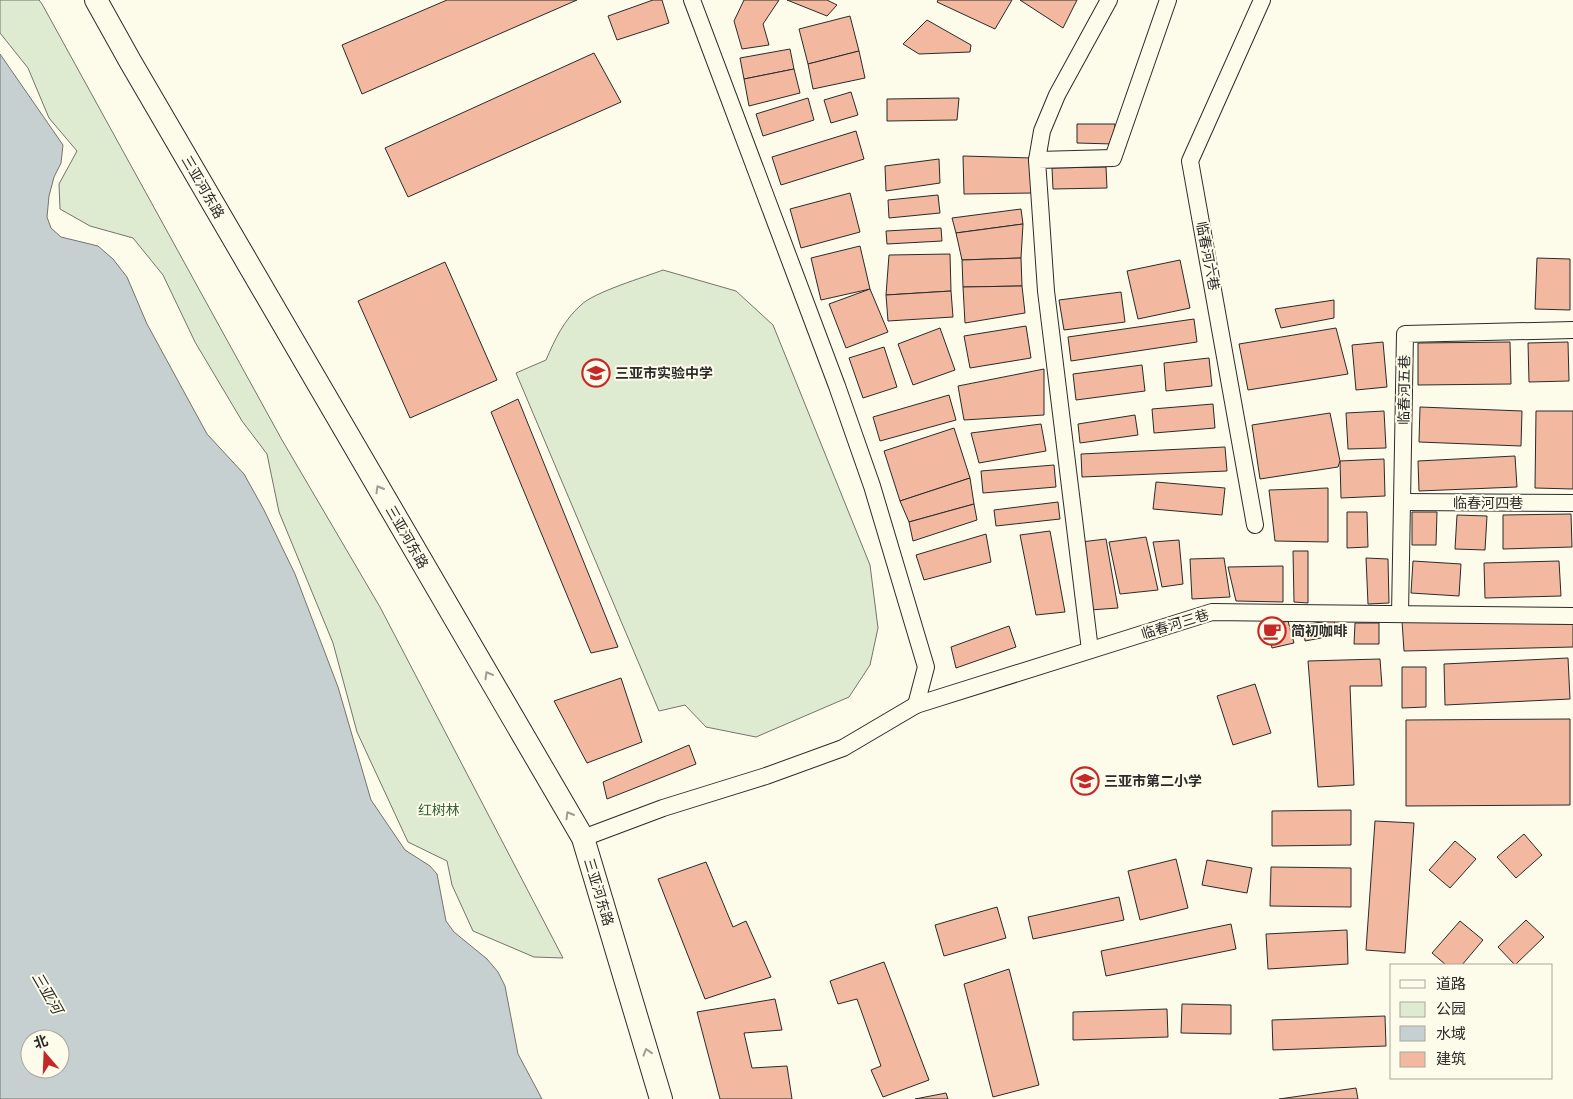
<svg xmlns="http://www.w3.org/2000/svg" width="1573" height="1099" viewBox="0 0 1573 1099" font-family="'Asap Condensed','Noto Sans SC',sans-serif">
<rect width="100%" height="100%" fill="#fdfbea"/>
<g fill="#deebd1" stroke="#74746e">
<polygon points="0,0 39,0 42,4 282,440 380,607 563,958 534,957 473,931 452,885 447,861 408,842 357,732 333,643 279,512 267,454 242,421 195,342 163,275 133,238 90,226 60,209 59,184 77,151 49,118 28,68 0,33"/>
<path d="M663,270L736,291L773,325L870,565L878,628L870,665L849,697L756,737L706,727L685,705L659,711L516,373L546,360C555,339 564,320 581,305C594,292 645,277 663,270Z"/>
</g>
<path fill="#c7d0d0" stroke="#74746e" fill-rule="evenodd" d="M0,54L63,145L61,163L54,177L49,196L47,217L51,228L61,237L98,246L113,259L127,277L147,324L207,434L244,474L264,510L295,574L338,687L371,800L405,850L430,866L437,874L446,921L454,932L487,959L498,972L505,986L518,1054L542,1099H0ZM30,1039H60V1069H30Z"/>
<g fill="#f2b8a0" stroke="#2b2b2b">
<polygon points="447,0 577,0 362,94 342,45"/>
<polygon points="653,0 662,0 669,23 617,40 608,16"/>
<polygon points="744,0 779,0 763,24 769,45 742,49 734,21"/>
<polygon points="787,0 827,0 837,5 827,16"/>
<polygon points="938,0 1012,0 995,29 937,2"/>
<polygon points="1020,0 1077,0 1063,28"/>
<polygon points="850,16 859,51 808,64 799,29"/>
<polygon points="927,20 971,45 970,52 919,54 903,44"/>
<polygon points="790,49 794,69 744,79 740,58"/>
<polygon points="859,51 865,78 813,89 808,64"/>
<polygon points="594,53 621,102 408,197 385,148"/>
<polygon points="794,69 800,93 749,106 744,79"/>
<polygon points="851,92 858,115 831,123 824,100"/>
<polygon points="808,98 814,120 763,136 756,114"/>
<polygon points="959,98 957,120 887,121 887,99"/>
<polygon points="1077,124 1115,124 1113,144 1077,143"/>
<polygon points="856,131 864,159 781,185 772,157"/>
<polygon points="963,156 1032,158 1033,193 964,194"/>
<polygon points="939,159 940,183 886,191 885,166"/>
<polygon points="1106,167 1107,188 1053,189 1052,168"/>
<polygon points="850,193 860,232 801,248 790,209"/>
<polygon points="938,195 940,213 889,218 888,200"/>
<polygon points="1021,209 1023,224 956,233 952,218"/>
<polygon points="1023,224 1021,258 962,260 956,233"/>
<polygon points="941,228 942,241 887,244 886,231"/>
<polygon points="860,246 870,289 821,300 811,258"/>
<polygon points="950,254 951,291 886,295 889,255"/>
<polygon points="1021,258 1022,286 963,287 962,260"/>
<polygon points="1537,258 1570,259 1570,310 1535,309"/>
<polygon points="1180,260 1190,308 1138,319 1127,271"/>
<polygon points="445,262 497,380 410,418 358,301"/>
<polygon points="1022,286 1025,313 965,323 963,287"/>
<polygon points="870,289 888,332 846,348 829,304"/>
<polygon points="951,291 953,317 888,321 886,295"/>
<polygon points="1121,292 1125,322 1064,330 1059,300"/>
<polygon points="1334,300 1334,318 1281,328 1275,309"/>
<polygon points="1194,319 1197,342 1071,361 1068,337"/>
<polygon points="1026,326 1031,358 970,368 964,336"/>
<polygon points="940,328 955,370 913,385 898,344"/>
<polygon points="1336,328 1348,374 1248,390 1239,344"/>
<polygon points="1383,342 1387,387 1356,390 1352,345"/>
<polygon points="1510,342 1511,384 1418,385 1418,343"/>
<polygon points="1568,342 1569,381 1529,382 1528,343"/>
<polygon points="884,347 897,387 863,398 849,358"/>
<polygon points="1209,358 1212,386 1166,391 1164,363"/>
<polygon points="1142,365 1145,391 1076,400 1073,374"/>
<polygon points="1044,369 1044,415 964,420 958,386"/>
<polygon points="949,395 956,420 880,441 873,417"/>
<polygon points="518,399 618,647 591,653 491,412"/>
<polygon points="1213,404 1215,428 1154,433 1152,409"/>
<polygon points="1420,407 1522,411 1521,446 1419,442"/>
<polygon points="1384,411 1386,448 1348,449 1346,413"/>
<polygon points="1536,411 1573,411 1573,489 1535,488"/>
<polygon points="1330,413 1340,461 1338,467 1260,479 1252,425"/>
<polygon points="1135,415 1138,435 1080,443 1078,424"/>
<polygon points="1041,424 1046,451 979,463 971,433"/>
<polygon points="954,428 970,478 900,501 884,451"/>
<polygon points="1225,447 1227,471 1082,477 1081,454"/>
<polygon points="1515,456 1517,487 1419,491 1418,461"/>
<polygon points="1384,459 1385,496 1341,498 1340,461"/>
<polygon points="1054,465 1056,487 983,493 981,471"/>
<polygon points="970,478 974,504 909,522 900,501"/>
<polygon points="1156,482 1225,488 1222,515 1153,509"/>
<polygon points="1328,488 1328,542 1275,541 1269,490"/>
<polygon points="1058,502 1060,519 996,526 994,510"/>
<polygon points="974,504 977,520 913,541 909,522"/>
<polygon points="1347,512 1367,512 1368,547 1347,548"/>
<polygon points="1412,512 1437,512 1436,545 1412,545"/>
<polygon points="1571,514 1572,547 1503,549 1503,515"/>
<polygon points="1457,515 1487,516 1485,550 1455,549"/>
<polygon points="1050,531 1065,612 1036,615 1020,535"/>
<polygon points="986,534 991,562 924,580 916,555"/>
<polygon points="1146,537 1158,590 1120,594 1109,542"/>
<polygon points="1106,539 1118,608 1090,610 1081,542"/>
<polygon points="1179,540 1183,584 1162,587 1153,542"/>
<polygon points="1293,551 1308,551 1308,603 1294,602"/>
<polygon points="1224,558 1230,597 1192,599 1190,559"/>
<polygon points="1366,558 1388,559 1389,603 1368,604"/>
<polygon points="1413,561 1461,564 1459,596 1411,593"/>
<polygon points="1559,561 1561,596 1485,598 1484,563"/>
<polygon points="1283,566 1283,602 1236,601 1228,567"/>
<polygon points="1334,620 1337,635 1305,641 1303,625"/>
<polygon points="1288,621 1294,643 1272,648 1267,626"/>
<polygon points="1402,621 1573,624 1573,647 1404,651"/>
<polygon points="1355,623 1379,623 1379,644 1354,644"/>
<polygon points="1009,626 1016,647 956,668 951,647"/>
<polygon points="1568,658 1570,699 1445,705 1444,664"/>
<polygon points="1380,659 1382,686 1350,686 1354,785 1318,787 1308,661"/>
<polygon points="1402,667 1426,667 1426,707 1402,708"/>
<polygon points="621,678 642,742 587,763 554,701"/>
<polygon points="1255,684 1271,733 1233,745 1217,696"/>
<polygon points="1570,719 1570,805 1406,806 1406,720"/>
<polygon points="689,745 696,764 607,799 603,782"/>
<polygon points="1351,810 1351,845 1272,846 1272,811"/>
<polygon points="1375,821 1414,823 1405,953 1366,950"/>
<polygon points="1524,834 1542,855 1516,878 1497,857"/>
<polygon points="1455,841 1476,859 1450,888 1429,870"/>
<polygon points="1176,859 1188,908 1140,920 1128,871"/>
<polygon points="1207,860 1252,868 1247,893 1202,885"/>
<polygon points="706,862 733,927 746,921 771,977 705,999 658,879"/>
<polygon points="1271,867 1351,868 1351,907 1270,906"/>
<polygon points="1119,897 1124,920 1033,939 1028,917"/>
<polygon points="997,907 1006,938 944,956 935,925"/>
<polygon points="1526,920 1544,937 1515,965 1498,947"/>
<polygon points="1460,921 1483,940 1462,965 1446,965 1432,953"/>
<polygon points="1231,924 1236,949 1106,976 1101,951"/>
<polygon points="1347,930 1348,964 1268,969 1266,934"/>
<polygon points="884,962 929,1080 883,1097 871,1070 881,1066 857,999 838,1004 830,981"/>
<polygon points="1009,969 1039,1085 993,1097 964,984"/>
<polygon points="775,999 782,1030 744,1033 752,1068 787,1066 792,1099 720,1099 697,1012"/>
<polygon points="1182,1004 1231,1005 1231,1034 1181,1033"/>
<polygon points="1167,1009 1168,1037 1073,1040 1073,1012"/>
<polygon points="1385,1016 1386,1046 1273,1050 1272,1020"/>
<polygon points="1356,1088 1358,1099 1279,1099"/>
<polygon points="946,1093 948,1099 915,1099"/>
</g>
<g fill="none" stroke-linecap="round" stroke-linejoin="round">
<g stroke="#2b2b2b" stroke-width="18">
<g id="street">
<polyline points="692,0 837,386 872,486 926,667 916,705 1212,612 1573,616"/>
<polyline points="1037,160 1042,131 1057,95 1109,0"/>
<polyline points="1402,502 1573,503"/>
<polyline points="1255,525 1190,161 1262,0"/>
<polyline points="1400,614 1405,334 1573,330"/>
<polyline points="1090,650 1046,291 1037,160 1113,158 1168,0"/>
<polyline points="583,838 663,808 766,776 843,748 916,705"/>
</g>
</g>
<g stroke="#2b2b2b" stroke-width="24">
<polyline id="secondary" points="96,0 130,61 583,838 661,1099"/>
</g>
<use href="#street" stroke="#fdfbea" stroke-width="16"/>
<use href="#secondary" stroke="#fdfbea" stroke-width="22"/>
</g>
<defs><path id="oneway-chevron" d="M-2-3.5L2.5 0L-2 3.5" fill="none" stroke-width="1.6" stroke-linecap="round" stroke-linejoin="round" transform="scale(1.25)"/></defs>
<g stroke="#9e9d94">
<use href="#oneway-chevron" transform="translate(379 489) rotate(-120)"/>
<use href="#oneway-chevron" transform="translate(488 675) rotate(-120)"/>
<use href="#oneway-chevron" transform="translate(569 815) rotate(-120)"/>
<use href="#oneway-chevron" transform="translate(647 1052) rotate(-107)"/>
</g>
<defs>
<g id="school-ring" transform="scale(1.4375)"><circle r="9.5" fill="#fdfbea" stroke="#c62828" stroke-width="1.5"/><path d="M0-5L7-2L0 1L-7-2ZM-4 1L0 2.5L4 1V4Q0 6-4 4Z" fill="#c62828"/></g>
<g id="cafe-ring" transform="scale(1.4375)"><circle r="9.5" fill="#fdfbea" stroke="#c62828" stroke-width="1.5"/><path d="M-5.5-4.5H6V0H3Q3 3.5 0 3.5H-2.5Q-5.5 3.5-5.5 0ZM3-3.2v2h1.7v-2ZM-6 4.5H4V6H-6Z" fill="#c62828"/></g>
</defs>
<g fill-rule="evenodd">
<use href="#school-ring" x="596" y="373"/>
<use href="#cafe-ring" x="1272" y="631"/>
<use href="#school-ring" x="1085" y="781"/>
</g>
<g text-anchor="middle" stroke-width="4" stroke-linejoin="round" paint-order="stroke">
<g font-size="14" fill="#2b2b2b" stroke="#fdfbea">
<text transform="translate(203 187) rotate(60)" y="5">三亚河东路</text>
<text transform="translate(1208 256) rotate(79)" y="5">临春河六巷</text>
<text transform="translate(1404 390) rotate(-89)" y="5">临春河五巷</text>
<text x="1488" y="508">临春河四巷</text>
<text transform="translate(407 537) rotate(60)" y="5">三亚河东路</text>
<text transform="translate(1175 624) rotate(-17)" y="5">临春河三巷</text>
<text transform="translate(599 892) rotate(73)" y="5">三亚河东路</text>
</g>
<g font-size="14" font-weight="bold" fill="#2b2b2b" stroke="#fdfbea" text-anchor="start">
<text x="615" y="378">三亚市实验中学</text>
<text x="1291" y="636">简初咖啡</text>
<text x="1104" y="786">三亚市第二小学</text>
</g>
<g font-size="14" fill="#34623c" stroke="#fdfbea">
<text x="439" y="815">红树林</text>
</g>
<g font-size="15" font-style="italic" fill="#2b2b2b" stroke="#fdfbea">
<text transform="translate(47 993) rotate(60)" y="5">三亚河</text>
</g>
</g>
<rect x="1390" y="964" width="162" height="115" fill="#fdfbea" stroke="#a9a89e"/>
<rect x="1400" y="980" width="25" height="8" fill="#fdfbea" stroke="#a9a89e"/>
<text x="1436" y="989" font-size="15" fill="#2b2b2b">道路</text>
<rect x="1400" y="1002" width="25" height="15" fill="#deebd1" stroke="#a9a89e"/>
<text x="1436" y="1014" font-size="15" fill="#2b2b2b">公园</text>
<rect x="1400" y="1026" width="25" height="15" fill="#c7d0d0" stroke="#a9a89e"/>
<text x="1436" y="1039" font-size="15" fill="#2b2b2b">水域</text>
<rect x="1400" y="1052" width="25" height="15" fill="#f2b8a0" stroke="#a9a89e"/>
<text x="1436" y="1064" font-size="15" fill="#2b2b2b">建筑</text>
<g transform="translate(45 1054) rotate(341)"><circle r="24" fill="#fdfbea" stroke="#a9a89e"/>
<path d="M0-4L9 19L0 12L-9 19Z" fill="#c62828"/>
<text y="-8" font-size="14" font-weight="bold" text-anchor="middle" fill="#2b2b2b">北</text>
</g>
</svg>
